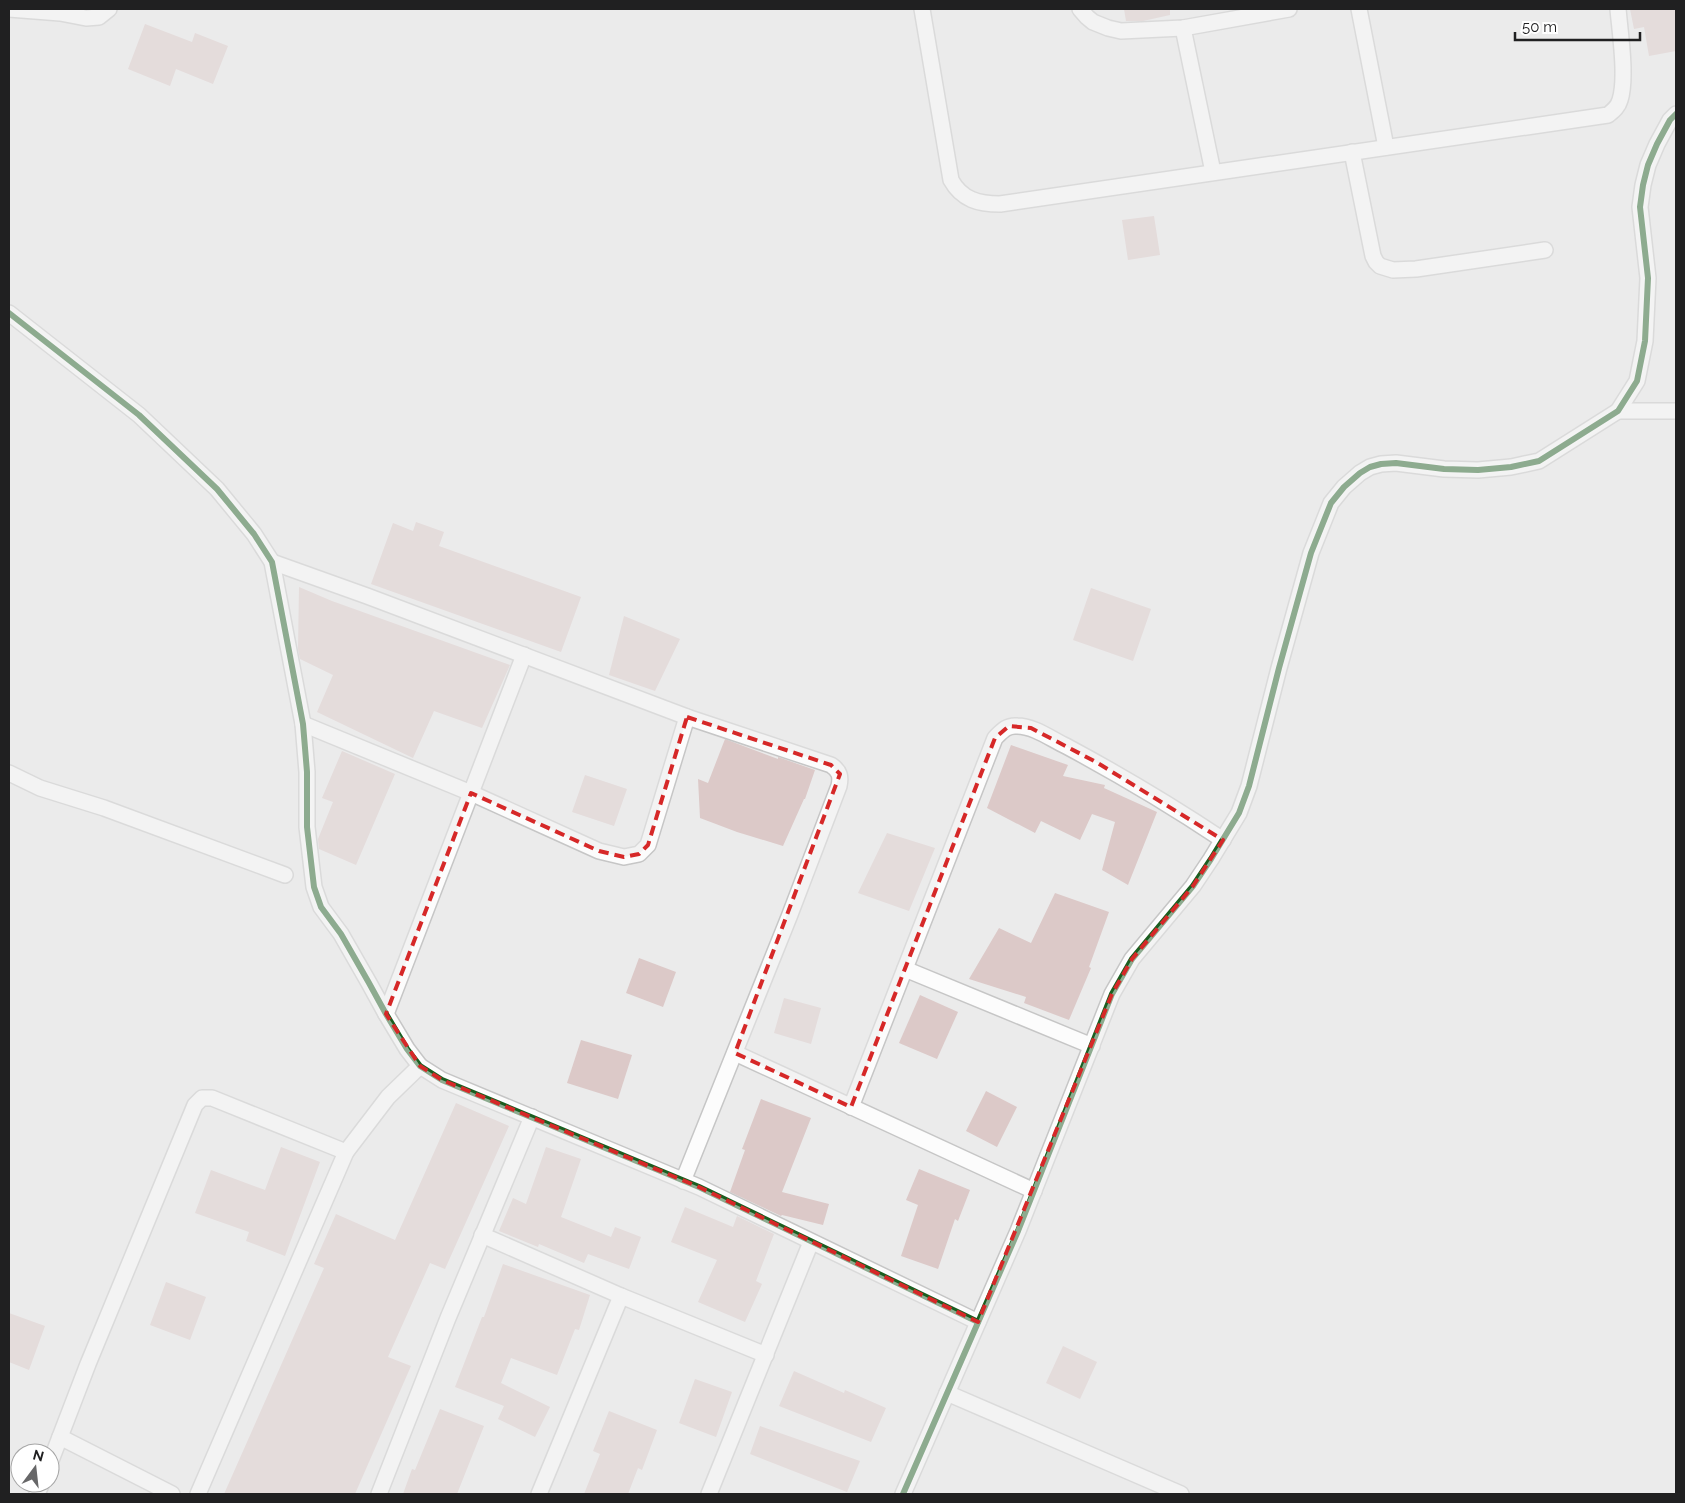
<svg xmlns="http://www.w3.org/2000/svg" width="1685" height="1503" viewBox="0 0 1685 1503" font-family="Raleway,sans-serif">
<rect width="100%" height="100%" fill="#ebebeb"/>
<g fill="#dcc9c8">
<polygon points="1124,9 1170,9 1170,15 1143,21 1126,21"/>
<polygon points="1630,9 1676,9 1676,51 1649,56 1644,27 1634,29"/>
<polygon points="145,24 192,42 195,33 228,46 213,84 176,69 170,86 128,69"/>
<polygon points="1154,216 1160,255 1128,260 1122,220"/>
<polygon points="416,522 444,532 439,546 581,597 561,652 371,584 393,523 413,531"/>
<polygon points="299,587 332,601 510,665 482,728 434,711 413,758 317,712 333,675 300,659 298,649"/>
<polygon points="1091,588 1151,609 1133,661 1073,640"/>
<polygon points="624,616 680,639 655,691 609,675"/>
<polygon points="725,739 778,759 778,757 815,770 805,799 804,799 783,846 737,832 700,818 698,779 708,783"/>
<polygon points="1011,745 1068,765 1063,776 1105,785 1104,788 1157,812 1128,885 1102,870 1115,822 1092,814 1080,840 1041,821 1035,833 987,808"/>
<polygon points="342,751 395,774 356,865 319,849 318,839 333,802 322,798"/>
<polygon points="585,775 627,789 614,826 572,812"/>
<polygon points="887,833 935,848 909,911 858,893"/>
<polygon points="1055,893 1109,912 1089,967 1091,968 1069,1020 1024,1003 1026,997 969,979 999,928 1031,943"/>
<polygon points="639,958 676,972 663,1007 626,993"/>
<polygon points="920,995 958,1012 937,1059 899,1043"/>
<polygon points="784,998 821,1008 811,1044 774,1033"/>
<polygon points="581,1040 632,1055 618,1099 567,1083"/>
<polygon points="986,1091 1017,1107 997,1147 966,1131"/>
<polygon points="761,1099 811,1118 782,1192 829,1204 823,1225 782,1215 781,1216 730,1192 745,1150 742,1149"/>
<polygon points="456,1103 509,1126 445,1269 430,1263 388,1357 411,1366 355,1494 224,1494 324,1268 314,1264 336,1214 395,1240"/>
<polygon points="281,1147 320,1162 285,1256 246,1241 249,1232 195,1213 211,1170 265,1190"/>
<polygon points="546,1147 581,1159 561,1217 611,1237 615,1227 641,1237 629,1269 588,1254 584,1263 539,1244 538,1247 499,1231 513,1198 526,1204"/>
<polygon points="919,1169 970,1190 958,1221 955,1219 938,1269 901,1256 918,1205 906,1200"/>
<polygon points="685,1207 733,1227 737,1216 774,1234 756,1281 762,1284 745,1322 698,1302 717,1260 671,1242"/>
<polygon points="503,1264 590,1295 579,1330 575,1329 557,1375 511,1358 501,1383 550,1407 535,1437 498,1419 504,1406 455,1387 482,1317 484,1317"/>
<polygon points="166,1282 206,1297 190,1340 150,1325"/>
<polygon points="9,1313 45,1326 29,1370 9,1362"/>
<polygon points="1063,1346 1097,1362 1080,1399 1046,1383"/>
<polygon points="794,1371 844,1393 845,1390 886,1408 871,1442 779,1406"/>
<polygon points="695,1379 732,1392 716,1437 679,1423"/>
<polygon points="440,1409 484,1426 457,1494 403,1494 412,1469 415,1470"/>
<polygon points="609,1411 657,1430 642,1470 638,1468 628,1494 584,1494 600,1454 593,1451"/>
<polygon points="760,1426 860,1461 847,1492 750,1454"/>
</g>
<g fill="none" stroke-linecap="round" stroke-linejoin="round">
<g stroke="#c6c6c6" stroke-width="18">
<g id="street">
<polyline points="9,9 60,13 86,18 99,17 109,9"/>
<path d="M922,9L951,180C962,200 979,204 1000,204L1608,115C1614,110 1618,107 1620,100C1627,78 1620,32 1618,9"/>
<polyline points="1080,9 1087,17 1093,22 1108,28 1121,31 1183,28 1289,9"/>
<polyline points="1359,9 1386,147"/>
<polyline points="1183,28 1213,172"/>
<polyline points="1352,152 1373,256 1376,262 1380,266 1393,270 1416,269 1545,250"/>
<polyline points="9,313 139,415 217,489 254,534 272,562 303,724 307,772 307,827 314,887 321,907 341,934 369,983 386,1014 407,1049 420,1066 442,1080 699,1187 978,1322"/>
<polyline points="1618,411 1676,411"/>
<path d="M272,562L367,596L687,717L831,765C840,771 841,777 839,786L789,917L683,1181"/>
<polyline points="303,724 471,793 599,851 624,857 639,854 648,845 687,717"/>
<polyline points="9,773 40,788 104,808 285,875"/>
<polyline points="905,969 1092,1046"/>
<polyline points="386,1014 524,655"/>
<polyline points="735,1053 1034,1191"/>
<path d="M851,1107L995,738C1002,731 1007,725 1017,726C1034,726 1051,739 1066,746C1120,775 1172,806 1223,840"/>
<polyline points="482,1235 621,1296 766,1355"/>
<polyline points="947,1393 1181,1494"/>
<polyline points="60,1437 172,1494"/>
<polyline points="50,1463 88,1364 195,1105 202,1098 212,1098 346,1152"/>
<polyline points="37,1494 42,1483"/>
<polyline points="198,1494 346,1152 388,1097 420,1066"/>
<polyline points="379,1494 448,1318 532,1117"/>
<polyline points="539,1494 621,1296"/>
<polyline points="709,1494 811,1242"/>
<polyline points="903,1494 1018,1231 1112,994 1132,959 1193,886 1211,859 1239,813 1249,786 1279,668 1311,553 1331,503 1344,487 1360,473 1370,467 1381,464 1396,463 1444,469 1478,470 1511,467 1539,461 1618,411 1637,381 1645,341 1648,278 1640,207 1643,185 1648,165 1657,144 1670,120 1676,114"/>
</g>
</g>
<use href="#street" stroke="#fcfcfc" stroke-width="15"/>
<g stroke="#fff" stroke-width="9">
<g id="cycleway">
<polyline points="9,313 139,415 217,489 254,534 272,562 303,724 307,772 307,827 314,887 321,907 341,934 369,983 386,1014 407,1049 420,1066 442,1080 699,1187 978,1322"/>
<polyline points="903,1494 1018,1231 1112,994 1132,959 1193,886 1211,859 1239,813 1249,786 1279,668 1311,553 1331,503 1344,487 1360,473 1370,467 1381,464 1396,463 1444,469 1478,470 1511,467 1539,461 1618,411 1637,381 1645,341 1648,278 1640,207 1643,185 1648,165 1657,144 1670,120 1676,114"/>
</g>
</g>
<use href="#cycleway" stroke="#1b5e20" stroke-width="6"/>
</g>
<path d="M0 0H1685V1503H0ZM687,717L831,765L840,774L735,1053L851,1107L995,738L1009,726L1031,728L1096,762L1223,840L1193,886L1132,959L1112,994L978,1322L699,1187L442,1080L420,1066L386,1014L471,793L599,851L624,857L639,854L648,845Z" fill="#ebebeb" fill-opacity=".55" fill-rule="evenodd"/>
<path fill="none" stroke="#d62828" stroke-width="4" stroke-dasharray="10 6" stroke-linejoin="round" d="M687,717L831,765L840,774L735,1053L851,1107L995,738L1009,726L1031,728L1096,762L1223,840L1193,886L1132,959L1112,994L978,1322L699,1187L442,1080L420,1066L386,1014L471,793L599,851L624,857L639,854L648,845Z"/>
<rect width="1685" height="1503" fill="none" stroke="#202021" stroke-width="20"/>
<g transform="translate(35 1468) rotate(15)"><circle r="24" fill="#ffffff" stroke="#a6a6a6"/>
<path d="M0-4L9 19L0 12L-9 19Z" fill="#676768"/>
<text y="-8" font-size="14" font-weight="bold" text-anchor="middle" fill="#202021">N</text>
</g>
<path d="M1515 32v8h125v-8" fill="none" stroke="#202021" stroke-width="2.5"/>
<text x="1522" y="32" font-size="15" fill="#202021" stroke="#ffffff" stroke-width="4" paint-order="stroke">50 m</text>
</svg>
